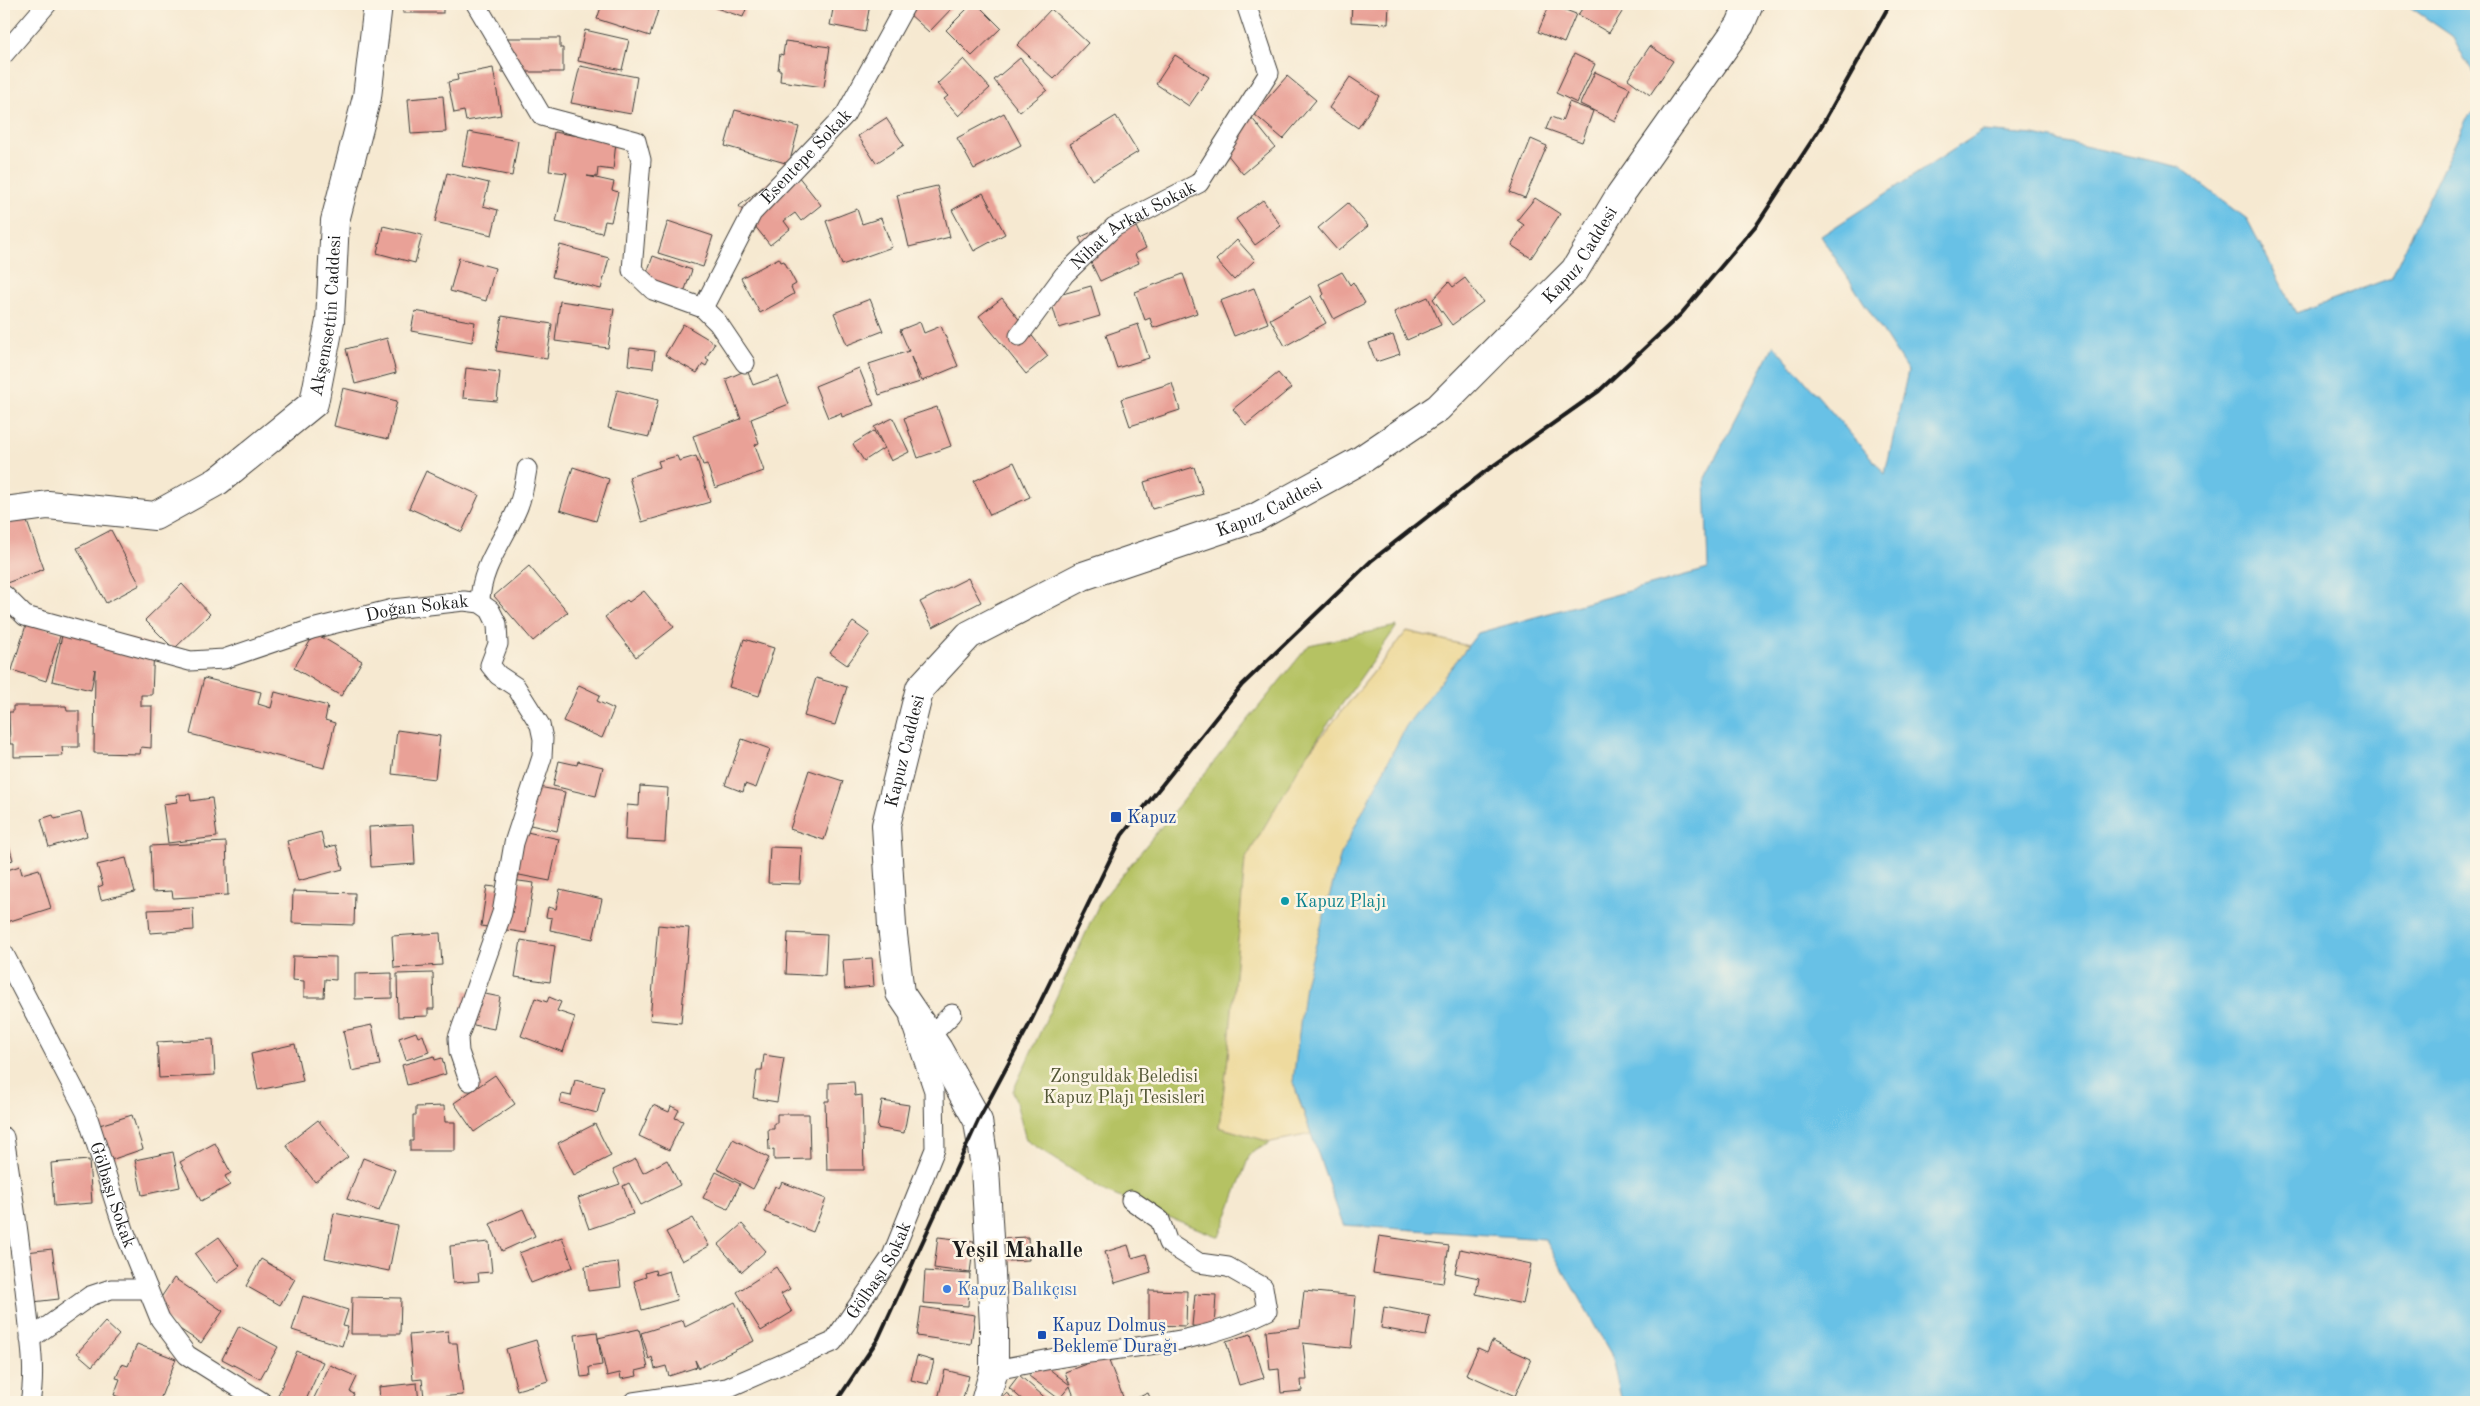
<svg xmlns="http://www.w3.org/2000/svg" width="2480" height="1406" viewBox="0 0 2480 1406" font-family="'Old Standard TT',serif">
<rect width="100%" height="100%" fill="#fcf5e5"/>
<filter id="ink" filterUnits="userSpaceOnUse"><feTurbulence type="fractalNoise" baseFrequency=".02" numOctaves="2"/><feDisplacementMap in="SourceGraphic" scale="10" xChannelSelector="R" yChannelSelector="G"/><feConvolveMatrix kernelMatrix="1 2 1 2 8 2 1 2 1" color-interpolation-filters="sRGB"/></filter>
<filter id="wash" filterUnits="userSpaceOnUse"><feTurbulence type="fractalNoise" baseFrequency=".0096" numOctaves="4" result="noise"/><feDisplacementMap in="SourceGraphic" scale="20" xChannelSelector="R" yChannelSelector="G"/><feGaussianBlur stdDeviation="1.12" result="paint"/><feColorMatrix in="noise" values="0 0 0 0 0 0 0 0 0 0 0 0 0 0 0 0 0 1.4 0 .05"/><feComposite in="paint" operator="in"/></filter>
<g filter="url(#wash)">
<rect width="100%" height="100%" fill="#f6e9d1"/>
<polygon fill="#b5c264" stroke="#686f40" points="1397,626 1307,754 1245,860 1228,1058 1219,1127 1271,1142 1250,1154 1219,1237 1106,1192 1026,1140 1013,1091 1100,902 1309,645"/>
<polygon fill="#eeda9e" stroke="#857b5d" points="1407,631 1468,646 1430,695 1293,1082 1311,1134 1271,1142 1219,1127 1228,1058 1245,860 1307,754"/>
<g fill="#68c1e6" stroke="#426e81">
<polygon points="2410,4 2476,4 2476,76 2464,59 2452,36 2410,7"/>
<polygon points="2476,109 2476,1402 1622,1402 1611,1354 1545,1239 1343,1225 1293,1082 1305,984 1341,854 1406,726 1478,633 1708,569 1705,478 1774,345 1885,474 1908,371 1821,236 1982,131 2034,135 2179,167 2247,219 2296,313 2391,278 2467,118"/>
</g>
<g id="blocks">
<g fill="#e9a197">
<rect x="403" y="4" width="40" height="9"/>
<polygon points="602,4 637,4 658,10 650,36 597,19"/>
<polygon points="704,4 748,4 743,17"/>
<polygon points="834,4 870,4 865,32 830,25"/>
<polygon points="898,4 956,4 929,32"/>
<polygon points="972,4 977,4 1001,28 972,56 946,30"/>
<polygon points="1352,4 1389,4 1388,24 1351,22"/>
<polygon points="1550,4 1576,14 1564,43 1538,32"/>
<polygon points="1585,4 1627,4 1609,33 1578,15"/>
<polygon points="1051,9 1088,43 1054,79 1017,45"/>
<polygon points="585,30 629,40 622,70 578,61"/>
<polygon points="502,38 560,38 560,48 563,48 563,72 502,72"/>
<polygon points="785,41 830,47 824,87 780,81 781,70 778,70 780,54 783,55"/>
<polygon points="1650,46 1673,61 1650,95 1628,79"/>
<polygon points="1574,54 1595,64 1577,103 1556,93"/>
<polygon points="1175,55 1209,77 1189,106 1156,84"/>
<polygon points="1020,58 1047,90 1020,112 994,80"/>
<polygon points="964,59 990,88 959,116 944,99 948,96 937,84"/>
<polygon points="580,66 637,77 631,114 571,103"/>
<polygon points="493,68 501,115 466,121 464,111 454,113 448,82 458,80 457,75"/>
<polygon points="1595,72 1630,88 1615,121 1580,104"/>
<polygon points="1287,76 1316,100 1283,139 1254,114"/>
<polygon points="1350,77 1379,96 1358,128 1329,108"/>
<polygon points="443,96 446,132 411,134 408,99"/>
<polygon points="1569,102 1593,111 1582,142 1546,129 1551,117 1562,121"/>
<polygon points="735,110 799,127 789,164 725,146"/>
<polygon points="1004,113 1021,145 974,169 957,138"/>
<polygon points="1116,116 1138,152 1092,180 1070,144"/>
<polygon points="1251,117 1275,147 1243,174 1219,144"/>
<polygon points="886,118 904,145 876,163 858,136"/>
<polygon points="469,132 518,141 512,176 462,166"/>
<polygon points="554,132 616,142 613,170 598,168 597,177 587,176 614,182 612,190 618,192 611,222 605,221 602,233 556,222 567,173 549,171"/>
<polygon points="1531,139 1547,146 1525,198 1510,192"/>
<polygon points="790,166 821,205 801,221 795,213 784,221 790,229 770,245 739,206"/>
<polygon points="447,173 489,183 483,206 498,210 492,235 435,222"/>
<polygon points="937,186 950,237 909,247 897,195"/>
<polygon points="983,193 1005,234 974,251 952,210"/>
<polygon points="1535,198 1560,214 1531,258 1511,245 1524,225 1517,220"/>
<polygon points="1263,200 1281,226 1255,245 1236,219"/>
<polygon points="1348,203 1368,226 1338,251 1318,228"/>
<polygon points="857,209 862,224 881,218 892,247 842,265 826,221"/>
<polygon points="1130,214 1146,248 1135,254 1139,263 1100,281 1079,238"/>
<polygon points="668,221 713,236 703,267 658,253"/>
<polygon points="383,226 422,235 415,263 377,253"/>
<polygon points="1237,240 1255,260 1234,280 1216,260"/>
<polygon points="560,245 609,258 601,289 552,277"/>
<polygon points="653,256 692,270 683,295 644,281"/>
<polygon points="459,258 495,268 486,301 450,291"/>
<polygon points="779,258 781,262 784,261 796,284 791,287 794,294 760,313 741,278"/>
<polygon points="1342,272 1350,285 1353,282 1365,303 1334,319 1322,296 1324,294 1319,284"/>
<polygon points="1183,274 1197,313 1153,328 1150,318 1145,320 1135,292"/>
<polygon points="1465,278 1483,302 1452,325 1433,299 1449,282 1453,287"/>
<polygon points="1091,286 1100,316 1059,328 1048,291 1059,295"/>
<polygon points="1254,288 1268,323 1234,336 1220,301"/>
<polygon points="1311,296 1326,323 1285,346 1270,319"/>
<polygon points="1428,297 1441,325 1407,340 1394,312"/>
<polygon points="1002,298 1048,356 1026,374 979,316"/>
<polygon points="870,299 883,331 847,345 834,313"/>
<polygon points="560,301 614,309 608,348 555,341"/>
<polygon points="415,311 475,322 472,342 411,331"/>
<polygon points="502,316 552,324 547,359 496,351"/>
<polygon points="920,322 924,333 941,326 958,366 922,381 911,357 920,382 879,395 869,364 909,351 900,330"/>
<polygon points="683,324 715,343 706,358 709,360 706,366 703,364 697,373 665,355"/>
<polygon points="1138,324 1149,358 1117,368 1106,335"/>
<polygon points="1393,335 1400,354 1376,362 1369,343"/>
<polygon points="387,338 396,373 355,384 346,349"/>
<polygon points="630,348 655,351 653,368 628,365"/>
<polygon points="466,368 500,372 497,401 463,398"/>
<polygon points="859,368 874,405 842,417 841,413 828,418 815,386"/>
<polygon points="747,370 753,385 778,376 789,404 751,419 759,443 755,445 764,471 715,488 707,464 703,465 693,436 741,419 726,379"/>
<polygon points="1278,373 1291,388 1246,425 1233,409"/>
<polygon points="1172,383 1180,410 1130,426 1121,399"/>
<polygon points="343,388 397,401 388,439 334,426"/>
<polygon points="617,390 658,400 649,437 608,428"/>
<polygon points="937,407 951,446 918,458 904,418"/>
<polygon points="893,418 909,452 891,461 874,427"/>
<polygon points="874,431 884,448 864,461 853,444"/>
<polygon points="677,456 679,461 696,456 710,502 642,522 629,477 660,467 658,461"/>
<polygon points="1014,462 1030,497 990,515 974,481"/>
<polygon points="573,467 609,479 596,521 560,510"/>
<polygon points="1194,467 1203,494 1152,509 1144,482"/>
<polygon points="426,471 479,495 462,532 409,508"/>
<polygon points="25,516 44,569 4,584 4,523"/>
<polygon points="111,530 140,585 106,603 77,548"/>
<polygon points="529,566 568,612 533,641 494,596"/>
<polygon points="968,578 981,602 933,627 920,602"/>
<polygon points="182,584 210,614 174,649 145,620"/>
<polygon points="644,591 674,627 636,657 605,617 627,600 629,602"/>
<polygon points="27,622 61,633 46,681 12,670"/>
<polygon points="65,622 154,645 152,695 141,695 141,706 152,706 151,748 141,747 140,754 94,753 95,669 91,690 52,681"/>
<polygon points="853,622 870,634 847,665 830,653"/>
<polygon points="315,633 362,661 341,696 294,668"/>
<polygon points="744,639 774,648 759,696 729,687"/>
<polygon points="204,678 261,692 258,704 271,708 275,692 328,706 325,720 335,723 324,768 190,734"/>
<polygon points="816,678 847,687 835,725 804,716"/>
<polygon points="579,685 600,695 597,701 614,709 602,738 563,721"/>
<polygon points="13,706 66,706 67,711 79,711 79,747 62,747 63,756 14,757 14,744 10,744 9,712 13,712"/>
<polygon points="397,730 440,736 435,779 392,774"/>
<polygon points="742,739 770,749 756,788 745,784 743,792 725,785"/>
<polygon points="559,761 577,765 578,761 603,767 596,796 553,786"/>
<polygon points="809,770 843,781 824,840 790,829"/>
<polygon points="534,786 565,792 557,831 526,824"/>
<polygon points="640,786 668,788 665,842 625,840 627,805 639,806"/>
<polygon points="190,794 191,801 212,798 217,837 168,843 163,804 177,802 176,795"/>
<polygon points="81,812 87,836 49,847 41,819 53,815 55,819"/>
<polygon points="413,825 415,864 371,867 369,827"/>
<polygon points="4,829 13,860 4,863"/>
<polygon points="513,829 559,839 550,881 504,872"/>
<polygon points="321,832 325,848 336,845 343,869 298,881 287,841"/>
<polygon points="226,842 228,895 173,898 172,891 152,892 150,846"/>
<polygon points="770,847 802,848 800,884 768,883"/>
<polygon points="126,858 135,892 101,900 98,887 103,885 97,865"/>
<polygon points="20,866 22,874 39,869 51,908 4,923 4,871"/>
<polygon points="504,879 534,883 526,933 481,926 487,886 503,888"/>
<polygon points="560,889 602,899 593,939 550,930 552,918 546,917 548,907 556,909"/>
<polygon points="293,891 355,893 354,925 292,923"/>
<polygon points="193,908 194,930 150,933 148,910"/>
<polygon points="658,925 689,928 681,1023 650,1020"/>
<polygon points="440,933 442,965 394,968 392,936"/>
<polygon points="788,933 827,935 825,976 786,974"/>
<polygon points="521,940 555,946 550,982 515,977"/>
<polygon points="293,956 336,957 336,980 325,979 324,997 304,997 304,981 292,980"/>
<polygon points="872,958 874,986 845,989 843,960"/>
<polygon points="392,973 392,998 355,999 355,974"/>
<polygon points="433,973 434,1009 428,1009 428,1016 398,1017 397,974"/>
<polygon points="465,990 500,997 494,1029 459,1022"/>
<polygon points="549,997 561,1002 557,1011 575,1017 563,1052 521,1036 535,998 547,1002"/>
<polygon points="372,1025 380,1065 352,1071 343,1031"/>
<polygon points="416,1032 418,1037 423,1035 429,1052 406,1060 399,1038"/>
<polygon points="213,1039 215,1075 159,1078 157,1042"/>
<polygon points="295,1044 303,1081 258,1090 251,1054"/>
<polygon points="764,1055 784,1058 777,1102 753,1098 757,1070 762,1070"/>
<polygon points="434,1056 435,1060 442,1058 446,1074 407,1085 402,1065"/>
<polygon points="495,1075 515,1104 474,1132 454,1103"/>
<polygon points="575,1080 604,1087 597,1113 560,1103 562,1094 571,1096"/>
<polygon points="854,1082 855,1096 862,1095 864,1170 827,1170 825,1101 829,1101 829,1083"/>
<polygon points="882,1101 909,1105 904,1133 877,1128"/>
<polygon points="653,1105 669,1112 671,1106 679,1110 675,1118 683,1121 669,1150 639,1136"/>
<polygon points="444,1106 445,1122 455,1122 455,1151 410,1151 410,1141 413,1141 413,1115 416,1115 416,1107"/>
<polygon points="777,1114 809,1114 810,1159 774,1160 774,1149 769,1150 768,1129 774,1129 774,1123 777,1123"/>
<polygon points="132,1115 143,1149 105,1162 93,1127"/>
<polygon points="318,1120 348,1157 315,1182 286,1145"/>
<polygon points="595,1124 611,1156 574,1175 558,1143"/>
<polygon points="733,1139 769,1158 753,1189 717,1169"/>
<polygon points="215,1143 231,1173 225,1176 230,1185 201,1201 180,1162"/>
<polygon points="173,1152 180,1187 142,1195 135,1160"/>
<polygon points="363,1158 395,1170 379,1211 347,1199"/>
<polygon points="636,1159 643,1173 667,1160 680,1185 641,1205 629,1183 623,1186 633,1214 589,1229 578,1198 620,1184 613,1170"/>
<polygon points="89,1160 92,1203 54,1206 51,1163"/>
<polygon points="716,1172 740,1184 728,1209 703,1198"/>
<polygon points="782,1182 826,1199 813,1232 764,1212 775,1186 779,1188"/>
<polygon points="523,1209 535,1236 502,1251 490,1224"/>
<polygon points="334,1213 398,1226 389,1271 325,1258"/>
<polygon points="693,1218 709,1246 682,1261 666,1232"/>
<polygon points="742,1224 766,1251 742,1272 718,1245"/>
<polygon points="1379,1236 1449,1246 1443,1283 1373,1273"/>
<polygon points="219,1237 240,1266 216,1283 195,1254"/>
<polygon points="562,1237 573,1267 531,1283 519,1253"/>
<polygon points="938,1237 974,1241 970,1273 934,1268"/>
<polygon points="1028,1237 1029,1260 1006,1261 1005,1238"/>
<polygon points="489,1242 492,1272 478,1273 479,1281 453,1283 450,1246"/>
<polygon points="1128,1245 1132,1258 1146,1254 1151,1272 1115,1283 1105,1252"/>
<polygon points="52,1249 59,1299 24,1303 18,1253"/>
<polygon points="1460,1249 1531,1264 1523,1304 1476,1294 1479,1278 1455,1273"/>
<polygon points="261,1259 295,1279 280,1305 246,1286"/>
<polygon points="618,1262 621,1287 588,1291 585,1266"/>
<polygon points="776,1267 790,1289 781,1294 792,1312 761,1331 737,1292"/>
<polygon points="655,1270 656,1275 669,1271 677,1300 642,1310 634,1281 646,1277 645,1273"/>
<polygon points="925,1271 970,1274 968,1306 923,1303"/>
<polygon points="174,1278 223,1311 201,1343 152,1311"/>
<polygon points="1149,1290 1187,1291 1186,1326 1149,1325"/>
<polygon points="1304,1291 1356,1296 1351,1348 1303,1343 1307,1380 1301,1380 1302,1391 1281,1393 1279,1369 1270,1370 1266,1331 1300,1327"/>
<polygon points="1195,1294 1216,1295 1214,1328 1192,1326"/>
<polygon points="303,1296 348,1310 343,1326 348,1327 342,1346 292,1330"/>
<polygon points="352,1297 401,1298 400,1334 351,1334"/>
<polygon points="735,1302 754,1341 699,1368 695,1360 697,1367 669,1376 666,1366 655,1369 652,1357 649,1359 641,1333 683,1320 685,1327"/>
<polygon points="921,1307 975,1315 971,1344 917,1336"/>
<polygon points="1384,1307 1430,1316 1426,1336 1381,1328"/>
<polygon points="105,1322 119,1335 92,1366 77,1353"/>
<polygon points="239,1326 278,1347 260,1379 222,1359"/>
<polygon points="639,1329 648,1368 636,1371 637,1376 621,1379 620,1373 607,1376 598,1338"/>
<polygon points="448,1331 449,1343 457,1343 463,1395 424,1398 422,1379 413,1380 409,1335"/>
<polygon points="597,1332 602,1365 589,1367 590,1376 581,1377 575,1335"/>
<polygon points="1251,1334 1264,1378 1239,1385 1226,1341"/>
<polygon points="536,1340 548,1381 517,1390 506,1349"/>
<polygon points="1492,1341 1531,1359 1515,1396 1466,1374 1478,1348 1487,1352"/>
<polygon points="137,1344 176,1359 159,1402 131,1402 114,1395 120,1379 116,1378 122,1364 128,1366"/>
<polygon points="297,1351 323,1362 305,1402 275,1402"/>
<polygon points="917,1356 934,1361 928,1384 911,1380"/>
<polygon points="1107,1356 1125,1402 1076,1402 1070,1386 1059,1399 1029,1376 1040,1362 1070,1385 1065,1372"/>
<polygon points="330,1365 357,1377 350,1392 354,1394 350,1402 312,1402"/>
<polygon points="945,1370 969,1376 962,1402 938,1399"/>
<polygon points="1019,1375 1050,1402 1025,1402 1009,1388"/>
<polygon points="417,1383 419,1402 380,1402 379,1387"/>
<polygon points="1006,1393 1018,1402 998,1402"/>
<polygon points="1148,1393 1152,1402 1128,1402"/>
<polygon points="1353,1399 1353,1402 1309,1402 1309,1400"/>
</g>
</g>
</g>
<g filter="url(#ink)">
<use href="#blocks" fill-opacity="0" stroke="#3d3b37" stroke-width="1"/>
<g fill="none" stroke-linecap="round" stroke-linejoin="round">
<g stroke="#3d3b37" stroke-width="21">
<g id="street">
<polyline points="476,4 542,116 636,141 641,160 632,270 653,290 703,308 718,323 745,363"/>
<polyline points="4,54 47,4"/>
<path id="s1" d="M703,308L752,213L845,115L906,4"/>
<path id="s2" d="M1019,336L1064,275L1114,227L1199,183L1269,73L1246,4"/>
<path id="s3" d="M4,595L25,616L190,661L224,659L312,629L393,609L464,601L480,603L490,610L497,624L498,644L490,665L498,675L516,687L540,725L543,739L542,757L514,843L502,913L458,1038L459,1052L469,1081"/>
<path d="M480,603C480,567 505,539 518,507C523,494 525,482 527,469"/>
<path id="s4" d="M4,954L86,1112L124,1230L160,1319L187,1355L262,1402"/>
<polyline points="929,1037 952,1014"/>
<path d="M4,1137C13,1194 21,1250 27,1307C30,1338 36,1372 30,1402"/>
<polyline points="30,1339 90,1296 111,1289 148,1289"/>
<path d="M994,1370C1023,1365 1052,1358 1081,1354C1148,1345 1206,1342 1267,1311L1263,1287L1228,1267L1199,1263L1168,1243L1160,1220L1131,1200"/>
<path id="s5" d="M633,1402L727,1388L833,1342L892,1256L935,1149L934,1091L910,1020"/>
</g>
</g>
<g stroke="#3d3b37" stroke-width="30">
<g id="secondary">
<path id="s6" d="M4,511L48,505L155,516L218,481L314,403L330,321L335,221L367,97L378,4"/>
<path id="s7" d="M985,1402L994,1370V1325L985,1168L978,1121L938,1049L900,993L892,926L886,825L920,688L969,635L1083,576L1255,518L1361,460L1438,408L1575,270L1620,195L1740,25L1749,4"/>
</g>
</g>
<use href="#street" stroke="#fff" stroke-width="19"/>
<use href="#secondary" stroke="#fff" stroke-width="28"/>
<polyline stroke="#1c1c1c" stroke-width="4" points="836,1402 878,1339 978,1121 1029,1025 1122,835 1242,685 1371,561 1483,473 1599,391 1681,314 1758,223 1822,125 1890,4"/>
</g>
</g>
<g fill="#1a4fb4" stroke="#fcf5e5" stroke-width="2">
<rect x="1110" y="811" width="12" height="12" rx="2.5"/>
<rect x="1037" y="1330" width="10" height="10" rx="2.5"/>
</g>
<circle fill="#0f9aa8" stroke="#fcf5e5" stroke-width="2" cx="1285" cy="901" r="5"/>
<circle fill="#3f7fe0" stroke="#fcf5e5" stroke-width="2" cx="947" cy="1289" r="5"/>
<g text-anchor="middle" stroke-width="5" stroke-linejoin="round" paint-order="stroke">
<g font-size="18" fill="#1c1c1c" stroke="#fcf5e5">
<text dy="6" stroke="none"><textPath href="#s1" startOffset="185">Esentepe Sokak</textPath></text>
<text dy="6" stroke="none"><textPath href="#s2" startOffset="162">Nihat Arkat Sokak</textPath></text>
<text dy="6" stroke="none"><textPath href="#s7" startOffset="1548">Kapuz Caddesi</textPath></text>
<text dy="6" stroke="none"><textPath href="#s6" startOffset="436">Akşemsettin Caddesi</textPath></text>
<text dy="6" stroke="none"><textPath href="#s7" startOffset="1142">Kapuz Caddesi</textPath></text>
<text dy="6" stroke="none"><textPath href="#s3" startOffset="435">Doğan Sokak</textPath></text>
<text dy="6" stroke="none"><textPath href="#s7" startOffset="678">Kapuz Caddesi</textPath></text>
<text dy="6" stroke="none"><textPath href="#s4" startOffset="265">Gölbaşı Sokak</textPath></text>
<text dy="6" stroke="none"><textPath href="#s5" startOffset="296">Gölbaşı Sokak</textPath></text>
</g>
<g font-size="18" fill="#164399" stroke="#fcf5e5" text-anchor="start">
<text x="1127" y="823">Kapuz</text>
<text x="1052" y="1331">Kapuz Dolmuş<tspan x="1052" dy="21">Bekleme Durağı</tspan></text>
</g>
<g font-size="18" fill="#0d838f" stroke="#fcf5e5" text-anchor="start">
<text x="1295" y="907">Kapuz Plajı</text>
</g>
<g font-size="18" fill="#525635" stroke="#fcf5e5">
<text x="1124" y="1082">Zonguldak Beledisi<tspan x="1124" dy="21">Kapuz Plajı Tesisleri</tspan></text>
</g>
<g font-size="18" fill="#366cbe" stroke="#fcf5e5" text-anchor="start">
<text x="957" y="1295">Kapuz Balıkçısı</text>
</g>
<g font-size="22" font-weight="bold" fill="#1c1c1c" stroke="#fcf5e5">
<text x="1017" y="1257">Yeşil Mahalle</text>
</g>
</g>
<rect width="2480" height="1406" fill="none" stroke="#fcf5e5" stroke-width="20"/>
</svg>
